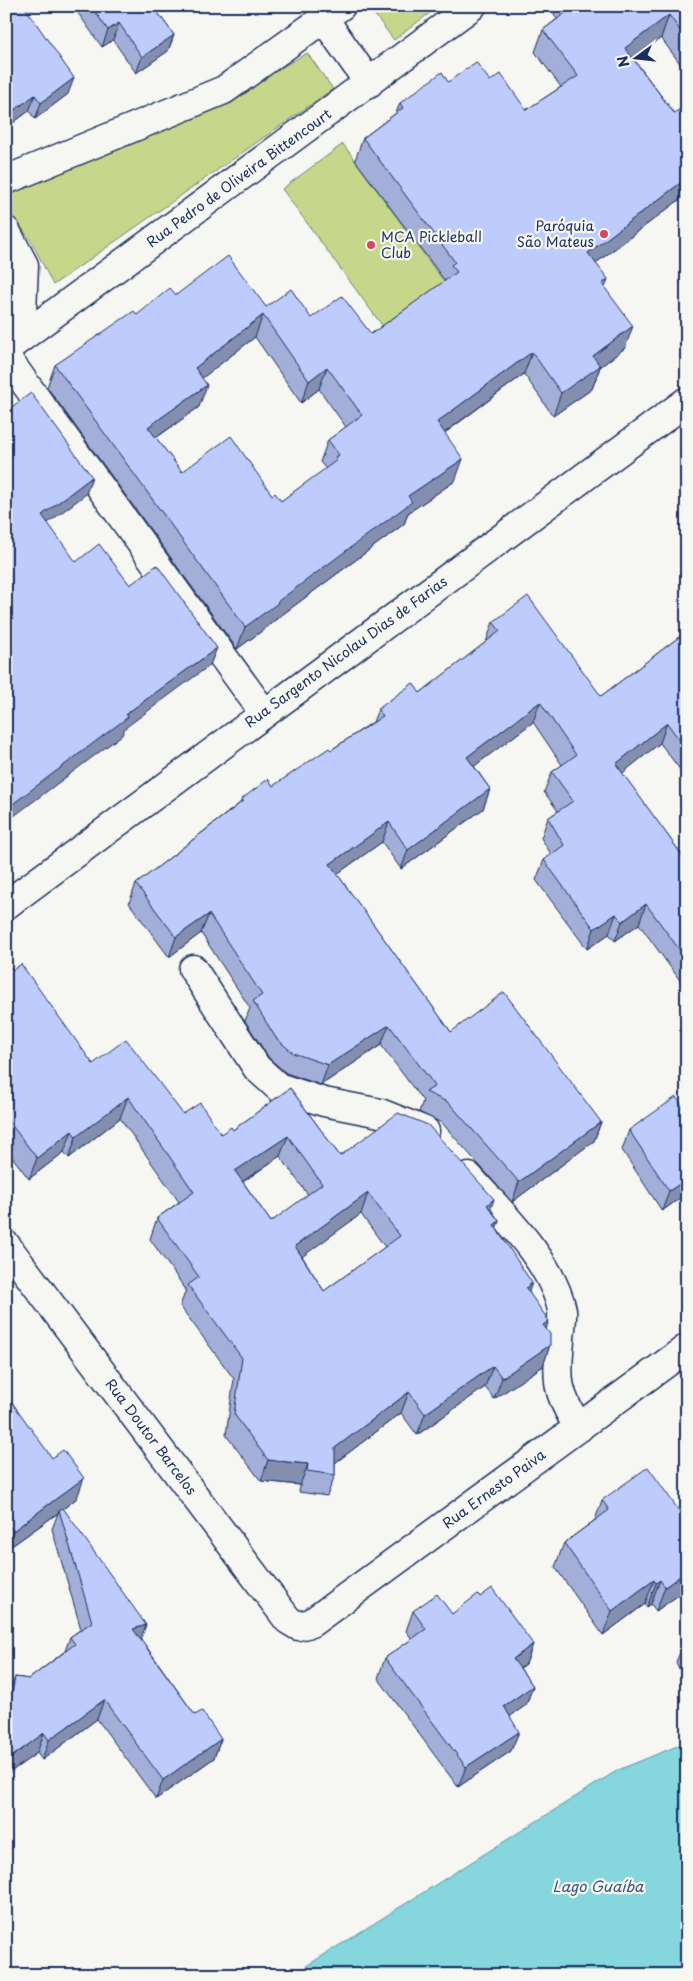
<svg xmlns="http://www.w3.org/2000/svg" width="693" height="1981" viewBox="0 0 693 1981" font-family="'Playpen Sans',sans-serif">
<rect width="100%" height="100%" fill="#f6f6f2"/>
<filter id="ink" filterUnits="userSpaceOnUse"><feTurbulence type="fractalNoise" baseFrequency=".02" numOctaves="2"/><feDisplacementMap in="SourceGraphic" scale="10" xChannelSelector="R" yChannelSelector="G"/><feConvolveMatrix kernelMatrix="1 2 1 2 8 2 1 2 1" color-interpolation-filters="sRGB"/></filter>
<g filter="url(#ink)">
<g fill="#c6d78b" stroke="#708374">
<polygon points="368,6 439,6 394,40"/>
<polygon points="307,53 333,89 53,285 32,242 6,207 6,196 206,110"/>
<polygon points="343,144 445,283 384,328 282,189"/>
<polygon points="6,262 10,279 6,305"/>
</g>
<polygon fill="#85d6dd" stroke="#5b93aa" points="687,1742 687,1975 292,1975 618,1770"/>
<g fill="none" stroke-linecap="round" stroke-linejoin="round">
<g stroke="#1b2f5e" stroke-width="31">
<polyline id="pedestrian" points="6,357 264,713"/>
</g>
<g stroke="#1b2f5e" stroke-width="31">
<g id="minor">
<polyline points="324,19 369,83"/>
<polyline points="6,180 224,90 341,6"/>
<polyline points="6,231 24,265 22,313 6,344"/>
<polyline points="6,349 472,6"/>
<polyline points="193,969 257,1068 278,1087 324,1102 380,1113 425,1131"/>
<path d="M469,1177C501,1213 552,1261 562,1310C563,1319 560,1331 560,1341C556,1380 557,1394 579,1428"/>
<polyline points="6,1245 288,1620 298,1626 311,1623 687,1348"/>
</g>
</g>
<g stroke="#1b2f5e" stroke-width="31">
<polyline id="secondary" points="6,905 687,401"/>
</g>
<use href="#pedestrian" stroke="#f6f6f2" stroke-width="28"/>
<use href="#minor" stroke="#f6f6f2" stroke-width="28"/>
<use href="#secondary" stroke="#f6f6f2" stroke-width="28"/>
</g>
<g fill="#a3afd9" stroke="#1b2f5e" fill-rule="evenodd">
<polygon points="6,6 28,12 68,94 35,119 29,111 6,128"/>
<polygon points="73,6 153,6 174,35 168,51 136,73 113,40 102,47"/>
<path d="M557,6H687V73L661,38L633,58L674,113L687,105V194L596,263L625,348L600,367L592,389L553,416L524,374L445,433L455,481L408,513L404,524L271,623L270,625L237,649L47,387L55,365L137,315L176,295L266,307L371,334L445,281L355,160L363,138L396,113L400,103L448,82L490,81L526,110L561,87L535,52L543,30L557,19L554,14ZM255,337L301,403L319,389L346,427L328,440L320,462L326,469L281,501L272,495L182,472L156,438L199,407L202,378Z"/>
<polygon points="493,622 601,696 687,631 687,779 660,743 622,773 687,862 687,990 639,924 615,941 609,934 587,949 536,880 544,860 551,854 541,838 548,818 558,811 544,792 552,772 562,765 533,722 474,766 490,789 483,809 401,869 382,842 337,874 451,1032 601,1122 594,1141 512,1202 442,1123 419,1112 423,1101 381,1045 321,1085 286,1073 269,1058 245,1021 250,1008 201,933 169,957 129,903 136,884 240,803 242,799 273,786 331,750 373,722 378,709 420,693 486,642"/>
<path d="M6,970H13L93,1064L183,1114L221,1134L233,1130L290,1088L340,1156L491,1209L499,1221L496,1228L529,1292L546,1328L550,1345L543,1366L494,1399L485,1387L417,1435L401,1413L335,1463V1475L327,1496L299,1492L300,1485L261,1481L226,1435L234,1379L180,1306L186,1290L150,1239L157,1218L179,1202L120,1118L69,1158L64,1152L29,1179L6,1149ZM280,1156L308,1195L271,1222L243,1182ZM361,1214L385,1247L324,1291L302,1256Z"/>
<polygon points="687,1106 687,1193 662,1211 622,1150 629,1130 684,1108"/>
<polygon points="6,1394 77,1498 63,1509 141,1639 195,1715 221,1739 214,1758 156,1799 97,1719 42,1760 37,1753 6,1775 6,1704 8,1696 15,1677 29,1679 65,1651 70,1637 81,1629 52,1529 58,1513 6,1550"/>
<polygon points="602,1500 687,1522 687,1589 656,1611 651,1604 647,1607 645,1604 603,1635 555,1567 564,1543 595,1520"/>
<polygon points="480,1597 533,1644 526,1664 520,1668 533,1686 526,1705 510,1716 511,1751 458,1787 378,1678 385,1658 412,1639 406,1631 413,1611 452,1614"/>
<polygon points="687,1645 687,1686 676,1662 682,1648"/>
</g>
<g fill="#848fb0" stroke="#1b2f5e">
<polygon points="21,6 39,6 16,20"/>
<polygon points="669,15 661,38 617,70 625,48"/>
<polygon points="119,23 113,40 102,47 108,30"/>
<polygon points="174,35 168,51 136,73 142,57"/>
<polygon points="74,78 68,94 35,119 41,103"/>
<polygon points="35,95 29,111 6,128 6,116"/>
<polygon points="687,178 687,194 580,275 588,253"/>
<polygon points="608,279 600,302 602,284"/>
<polygon points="263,315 255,337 187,390 195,368"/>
<polygon points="633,326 625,348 600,367 592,389 553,416 561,393 593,356"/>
<polygon points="532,352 524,374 429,444 437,422"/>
<polygon points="327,367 319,389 301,403 309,381"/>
<polygon points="207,385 199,407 140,449 148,427"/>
<polygon points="463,459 455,481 408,513 404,524 271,623 270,625 237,649 245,627 408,496"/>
<polygon points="92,477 86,494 36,532 42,515"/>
<polygon points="217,648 210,665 125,728 122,735 6,822 6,809 126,714"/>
<polygon points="540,702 533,722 460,777 467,757"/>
<polygon points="667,723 660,743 609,784 616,764"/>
<polygon points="490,789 483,809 401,869 408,850"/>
<polygon points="389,822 382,842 323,884 330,864"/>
<polygon points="646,904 639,924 615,941 622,922"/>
<polygon points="209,914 201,933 169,957 176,937"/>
<polygon points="616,914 609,934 587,949 594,929"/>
<polygon points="389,1025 381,1045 321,1085 328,1065"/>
<polygon points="128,1097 120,1118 69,1158 76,1137"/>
<polygon points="601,1122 594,1141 512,1202 519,1182"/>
<polygon points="72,1131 64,1152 29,1179 37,1158"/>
<polygon points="288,1136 280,1156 227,1192 235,1171"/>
<polygon points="687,1179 687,1193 662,1211 669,1191"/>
<polygon points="368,1193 361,1214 288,1267 295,1246"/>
<polygon points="494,1199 487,1220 487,1205"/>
<polygon points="499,1221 491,1242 494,1225"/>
<polygon points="532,1283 525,1303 526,1288"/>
<polygon points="549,1321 541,1341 543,1325"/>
<polygon points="550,1345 543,1366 494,1399 502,1378"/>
<polygon points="493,1366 485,1387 417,1435 425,1414"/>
<polygon points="409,1392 401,1413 327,1469 335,1448"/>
<polygon points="268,1460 308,1464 300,1485 261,1481"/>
<polygon points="84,1478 77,1498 59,1512 59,1510 58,1513 6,1550 13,1531"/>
<polygon points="687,1571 687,1589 656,1611 665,1587"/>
<polygon points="654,1580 645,1604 603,1635 612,1611"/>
<polygon points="660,1580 651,1604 647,1607 656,1583"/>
<polygon points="146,1625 139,1644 133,1629"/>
<polygon points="533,1644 526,1664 506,1679 513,1659"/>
<polygon points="533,1686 526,1705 497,1726 504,1706"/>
<polygon points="104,1700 97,1719 42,1760 49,1740"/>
<polygon points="519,1732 511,1751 458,1787 466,1767"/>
<polygon points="44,1733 37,1753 6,1775 6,1761"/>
<polygon points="221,1739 214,1758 156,1799 163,1780"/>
</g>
<g fill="#bdccfc" stroke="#1b2f5e" fill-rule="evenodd">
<polygon points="6,6 24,6 74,78 41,103 35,95 6,116"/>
<polygon points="91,6 153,6 174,35 142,57 119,23 108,30"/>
<path d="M572,6H687V40L669,15L625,48L674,113L687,105V178L588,253L608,279L602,284L633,326L593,356L600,366L561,393L532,352L437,422L463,459L408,496L412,502L277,602L278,603L245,627L55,365L134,311L137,315L170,288L176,295L228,256L266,307L291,289L311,318L342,296L371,334L457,272L451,265L455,262L363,138L403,108L400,103L442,72L448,82L476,62L490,81L501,74L526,110L578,76L543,30L573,7ZM263,315L309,381L327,367L362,415L328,440L339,455L335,457L337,460L281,501L275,493L272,495L231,436L182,472L148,427L207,385L195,368Z"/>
<polygon points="31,393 92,477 42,515 76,562 99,544 130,585 157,565 217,648 126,714 128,717 6,809 6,411"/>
<polygon points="528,596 601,696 687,631 687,750 667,723 616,764 687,862 687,960 646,904 622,922 616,914 594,929 544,860 564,845 548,818 573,801 552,772 576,755 540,702 467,757 490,789 408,850 389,822 330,864 451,1032 504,992 601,1122 519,1182 449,1103 426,1092 435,1086 389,1025 328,1065 293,1053 276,1038 253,1001 262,995 209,914 176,937 136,884 243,801 242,799 268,779 273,786 329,748 331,750 383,716 378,709 413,683 420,693 500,631 493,622"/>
<path d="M21,964L93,1064L126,1039L183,1114L200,1103L221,1134L231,1127L233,1130L290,1088L340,1156L398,1113L428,1125L494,1199L487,1205L499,1221L494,1225L532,1283L526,1288L549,1321L543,1325L550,1334V1345L502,1378L493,1366L425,1414L409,1392L335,1448V1475L307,1471L308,1464L268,1460L234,1414L242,1358L188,1285L199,1277L157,1218L194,1192L128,1097L76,1137L72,1131L37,1158L6,1118V970L11,967L13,970ZM288,1136L322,1184L271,1222L235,1171ZM368,1193L400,1236L324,1291L295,1246Z"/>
<polygon points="676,1097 684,1108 687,1106 687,1179 669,1191 629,1130"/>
<polygon points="6,1394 52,1458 63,1450 84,1478 13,1531 6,1522 6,1485 7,1485 6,1483"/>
<polygon points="648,1467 687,1522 687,1571 665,1587 660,1580 656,1583 654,1580 612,1611 564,1543 609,1510 602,1500"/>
<polygon points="63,1508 146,1625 133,1629 195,1715 202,1711 221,1739 163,1780 104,1700 49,1740 44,1733 6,1761 6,1707 9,1712 15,1677 29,1679 75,1644 70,1637 92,1622 59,1510"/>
<polygon points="492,1588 533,1644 513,1659 533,1686 504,1706 519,1732 466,1767 385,1658 426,1629 413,1611 437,1594 452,1614 478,1594 480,1597"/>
<polygon points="687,1645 687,1659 682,1648"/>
</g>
</g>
<g fill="#d1495b" stroke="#f6f6f2" stroke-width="2">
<circle cx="604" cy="234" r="5"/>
<circle cx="371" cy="245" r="5"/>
</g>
<g text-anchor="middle" stroke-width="4.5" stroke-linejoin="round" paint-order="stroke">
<g font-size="14" fill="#1b2f5e" stroke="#f6f6f2">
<text transform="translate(239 178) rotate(-36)" y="5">Rua Pedro de Oliveira Bittencourt</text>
<text transform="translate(346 652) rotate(-36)" y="5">Rua Sargento Nicolau Dias de Farias</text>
<text transform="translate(151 1437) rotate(53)" y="5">Rua Doutor Barcelos</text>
<text transform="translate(494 1489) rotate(-36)" y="5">Rua Ernesto Paiva</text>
</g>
<g font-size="14" fill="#1b2f5e" stroke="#f6f6f2" text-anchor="end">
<text x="594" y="231">Paróquia<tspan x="594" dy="16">São Mateus</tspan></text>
<text x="381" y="242" text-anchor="start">MCA Pickleball<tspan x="381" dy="16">Club</tspan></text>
</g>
<g font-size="15" font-style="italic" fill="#36597e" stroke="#f6f6f2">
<text x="598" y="1892">Lago Guaíba</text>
</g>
</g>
<rect width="693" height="1981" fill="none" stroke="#f6f6f2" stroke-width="25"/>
<rect x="12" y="12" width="668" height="1956" fill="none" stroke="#1b2f5e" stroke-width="2" filter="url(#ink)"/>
<g transform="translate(636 58) rotate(255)" stroke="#f6f6f2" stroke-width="4" paint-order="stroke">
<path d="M0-4L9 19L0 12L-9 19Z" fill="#1b2f5e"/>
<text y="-8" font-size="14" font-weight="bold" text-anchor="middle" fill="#1b2f5e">N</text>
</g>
</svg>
